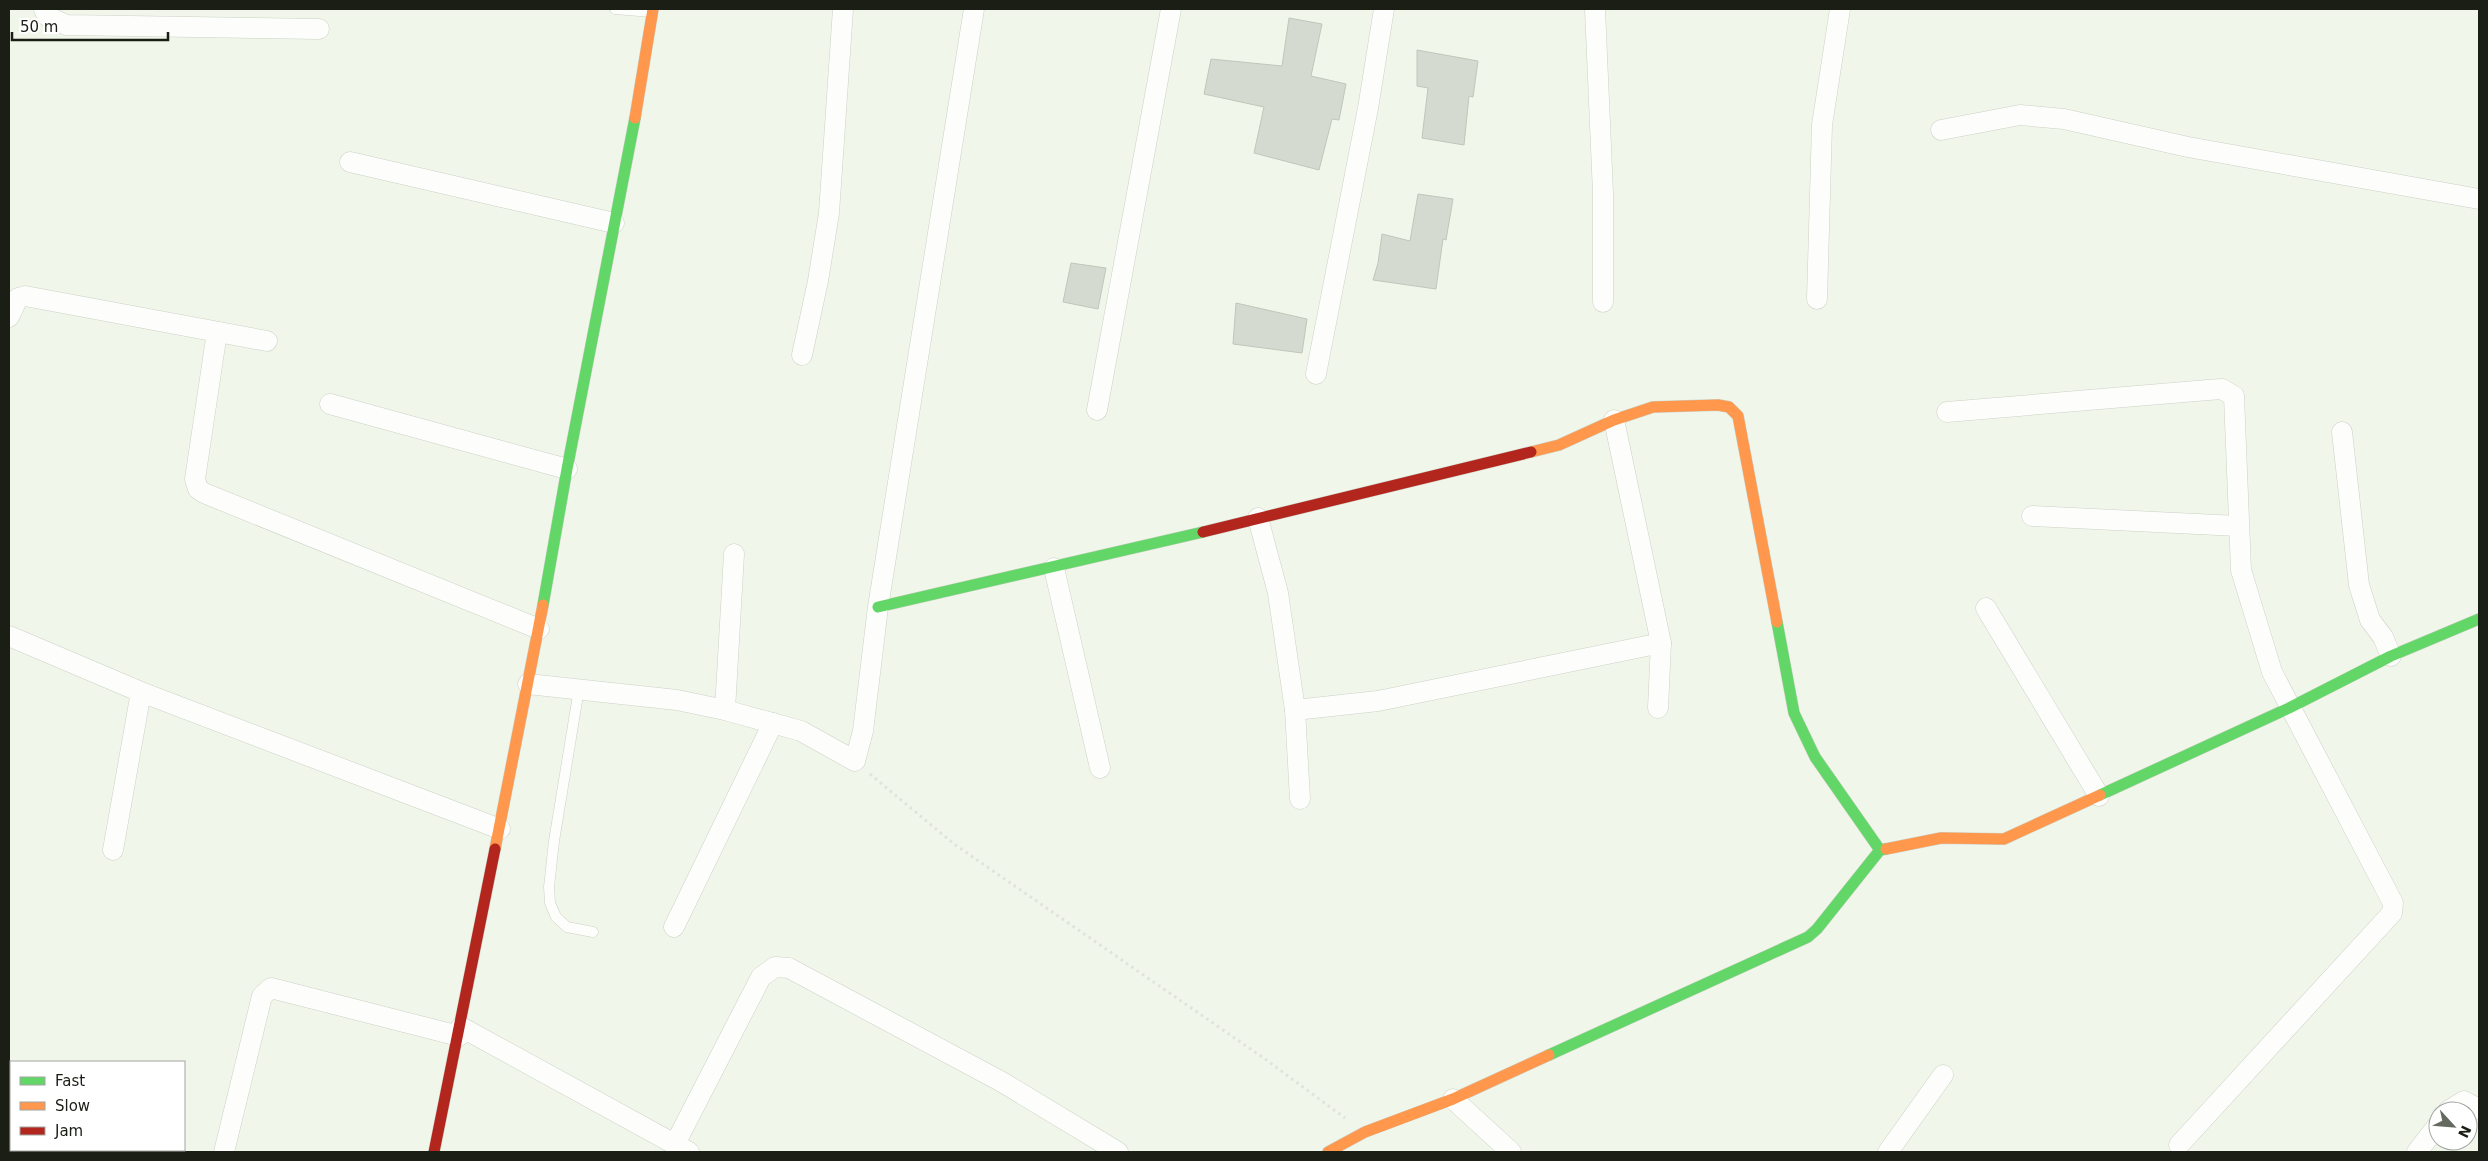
<svg xmlns="http://www.w3.org/2000/svg" width="2488" height="1161" viewBox="0 0 2488 1161" font-family="'DejaVu Sans',sans-serif">
<rect width="100%" height="100%" fill="#f0f6ea"/>
<g fill="#d5dad0" stroke="#c1c6bb">
<polygon points="1289,18 1322,24 1311,76 1346,84 1339,120 1332,119 1319,170 1254,153 1264,107 1204,94 1211,59 1282,66"/>
<polygon points="1417,50 1478,61 1473,97 1469,96 1464,145 1422,138 1428,88 1417,86"/>
<polygon points="1418,194 1453,199 1446,240 1443,239 1436,289 1373,280 1378,263 1382,234 1410,241"/>
<polygon points="1071,263 1106,268 1098,309 1063,302"/>
<polygon points="1236,303 1307,319 1302,353 1233,344"/>
</g>
<g fill="none" stroke-linecap="round" stroke-linejoin="round">
<g stroke="#ccd1c6" stroke-width="11">
<g id="lane">
<polyline points="615,9 652,12"/>
<polyline points="579,689 554,841 549,887 550,903 556,917 567,927 593,932"/>
</g>
</g>
<g stroke="#ccd1c6" stroke-width="21">
<g id="street">
<polyline points="44,9 47,16 66,25 319,29"/>
<polyline points="1595,9 1603,193 1603,302"/>
<polyline points="1941,130 2020,115 2064,119 2188,147 2479,199"/>
<polyline points="350,162 614,223"/>
<polyline points="1817,299 1822,125 1840,9"/>
<polyline points="9,317 18,298 25,296 267,341"/>
<polyline points="217,332 195,479 198,489 204,493 539,629"/>
<polyline points="802,355 818,281 829,213 843,9"/>
<polyline points="1316,374 1368,108 1384,9"/>
<polyline points="330,404 567,469"/>
<polyline points="1097,410 1171,9"/>
<polyline points="1947,412 2208,390 2222,389 2234,396 2241,570 2272,672 2393,903 2392,913 2179,1145"/>
<polyline points="1614,420 1661,643 1658,708"/>
<polyline points="2342,432 2359,585 2370,620 2383,637 2391,656"/>
<polyline points="2032,516 2238,526"/>
<polyline points="1258,518 1278,593 1295,710 1300,799"/>
<polyline points="1054,568 1100,768"/>
<polyline points="1986,608 2099,796"/>
<polyline points="9,636 141,692 500,829"/>
<polyline points="528,684 677,700 725,710 801,731 855,761 863,731 878,607 974,9"/>
<polyline points="725,710 734,554"/>
<polyline points="1295,710 1378,701 1661,643"/>
<polyline points="113,850 141,692"/>
<polyline points="674,927 773,723"/>
<polyline points="461,1027 689,1152"/>
<polyline points="1453,1099 1511,1152"/>
<polyline points="2448,1111 2464,1101 2479,1109"/>
<polyline points="9,1136 11,1137"/>
<polyline points="675,1144 761,977 775,967 789,968 1002,1082 1118,1152"/>
<polyline points="65,1150 75,1152"/>
<polyline points="224,1152 262,996 271,988 459,1036"/>
<polyline points="1888,1152 1943,1075"/>
<polyline points="2417,1152 2438,1125"/>
</g>
</g>
<g stroke="#ccd1c6" stroke-width="12">
<g id="fast">
<polyline points="543,605 567,469 635,118"/>
<polyline points="878,607 1203,532"/>
<polyline points="1777,622 1794,713 1815,757 1880,850"/>
<polyline points="2100,795 2289,708 2391,656 2479,619"/>
<polyline points="1549,1055 1808,937 1817,929 1880,850 1886,849"/>
</g>
</g>
<g stroke="#ccd1c6" stroke-width="12">
<g id="slow">
<polyline points="635,118 653,9"/>
<polyline points="1531,452 1559,445 1614,420 1653,407 1718,405 1729,407 1738,416 1777,622"/>
<polyline points="495,849 543,605"/>
<polyline points="1886,849 1941,838 2004,839 2100,795"/>
<polyline points="1328,1152 1365,1132 1453,1099 1549,1055"/>
</g>
</g>
<g stroke="#ccd1c6" stroke-width="12">
<g id="jam">
<polyline points="1203,532 1531,452"/>
<polyline points="434,1152 495,849"/>
</g>
</g>
<polyline stroke="#e0e2dd" stroke-width="3" stroke-dasharray="2.5 4" stroke-linecap="butt" points="870,774 954,844 1265,1059 1345,1118"/>
<use href="#lane" stroke="#fdfefc" stroke-width="10"/>
<use href="#street" stroke="#fdfefc" stroke-width="20"/>
<use href="#fast" stroke="#63d668" stroke-width="11"/>
<use href="#slow" stroke="#ff974d" stroke-width="11"/>
<use href="#jam" stroke="#b3261e" stroke-width="11"/>
</g>
<rect width="2488" height="1161" fill="none" stroke="#1a1e15" stroke-width="20"/>
<rect x="10" y="1061" width="175" height="90" fill="#ffffff" stroke="#a3a5a1"/>
<rect x="20" y="1077" width="25" height="8" fill="#63d668" stroke="#a3a5a1"/>
<text x="55" y="1086" font-size="15" fill="#1a1e15">Fast</text>
<rect x="20" y="1102" width="25" height="8" fill="#ff974d" stroke="#a3a5a1"/>
<text x="55" y="1111" font-size="15" fill="#1a1e15">Slow</text>
<rect x="20" y="1127" width="25" height="8" fill="#b3261e" stroke="#a3a5a1"/>
<text x="55" y="1136" font-size="15" fill="#1a1e15">Jam</text>
<g transform="translate(2453 1126) rotate(116)"><circle r="24" fill="#ffffff" stroke="#a3a5a1"/>
<path d="M0-4L9 19L0 12L-9 19Z" fill="#656a60"/>
<text y="-8" font-size="14" font-weight="bold" text-anchor="middle" fill="#1a1e15">N</text>
</g>
<path d="M12 32v8h156v-8" fill="none" stroke="#1a1e15" stroke-width="2.5"/>
<text x="20" y="32" font-size="15" fill="#1a1e15" stroke="#ffffff" stroke-width="4" paint-order="stroke">50 m</text>
</svg>
